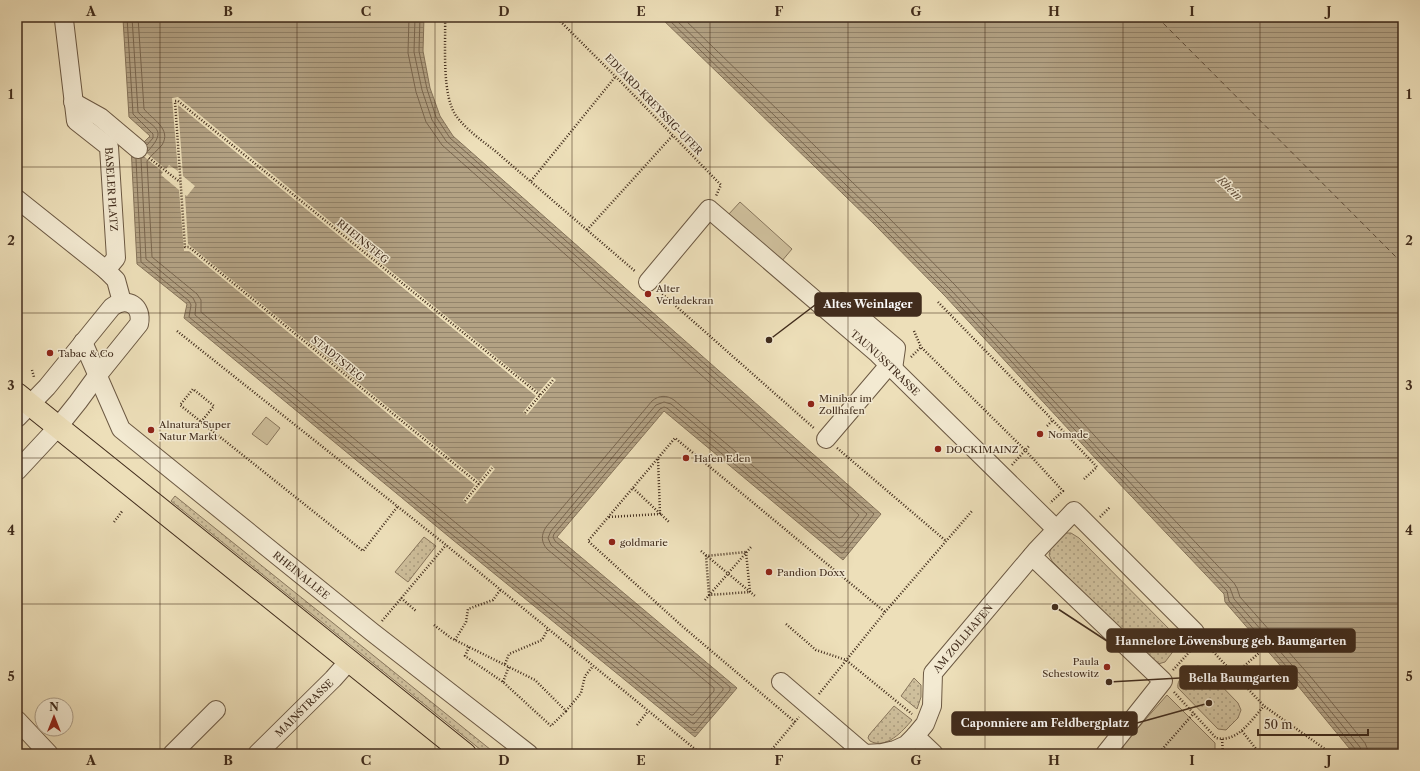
<svg xmlns="http://www.w3.org/2000/svg" width="1420" height="771" viewBox="0 0 1420 771" font-family="'Libre Caslon Text',serif">
<defs>
<pattern id="grass-dots" width="8" height="8" patternUnits="userSpaceOnUse"><rect width="8" height="8" fill="#d0c19e"/><path d="M2 2h.1M6 6h.1" fill="none" stroke="#aa9d80" stroke-width="1.8" stroke-linecap="round"/></pattern>
<pattern id="water-rules" width="6" height="5" patternUnits="userSpaceOnUse"><rect width="6" height="5" fill="#b3a284"/><path d="M0 2.5h6" fill="none" stroke="#93846b"/></pattern>
</defs>
<rect width="100%" height="100%" fill="#eddfb9"/>
<filter id="stains"><feTurbulence type="fractalNoise" baseFrequency=".005" numOctaves="4"/><feColorMatrix values="0 0 0 0 .2 0 0 0 0 .09 0 0 0 0 .02 0 0 0 .5 -.17"/></filter>
<radialGradient id="worn" r=".72"><stop offset=".6" stop-color="#630" stop-opacity="0"/><stop offset="1" stop-color="#630" stop-opacity=".3"/></radialGradient>
<g fill="url(#grass-dots)" stroke="#88765d">
<polygon points="175,496 496,754 486,754 171,501"/>
<polygon points="1065,533 1071,533 1079,538 1175,635 1178,640 1178,645 1165,662 1158,664 1153,663 1052,561 1049,555 1051,548"/>
<polygon points="424,537 436,546 408,582 395,572"/>
<path d="M1198,666L1205,669L1238,703L1241,710L1238,718L1226,730L1218,729L1178,688C1176,678 1190,669 1198,666Z"/>
<polygon points="914,678 921,685 921,697 917,709 901,696"/>
<path d="M894,706L912,720C903,731 886,750 870,741L868,738L869,735Z"/>
</g>
<g fill="#d0c19e" stroke="#88765d">
<polygon points="740,202 792,249 781,262 728,215"/>
<polygon points="266,417 280,428 267,445 252,434"/>
<polygon points="1167,695 1215,743 1215,749 1210,754 1115,754"/>
</g>
<g fill="url(#water-rules)" stroke="#85735a">
<polygon points="122,17 424,17 423,51 430,88 440,116 453,136 881,514 843,560 664,411 557,537 737,688 695,737 453,540 184,318 187,304 137,264 131,146 136,150 150,136 129,117 123,19"/>
<polygon points="660,17 1403,17 1403,754 1354,754 1298,686 1225,602 1224,594 1096,459 945,296 874,224"/>
</g>
<polygon fill="#eddfb9" points="178,97 539,392 552,377 556,380 527,415 523,412 536,396 178,105 183,176 195,186 187,196 185,195 188,244 479,481 491,465 495,469 467,504 463,500 475,485 189,251 184,251 179,190 161,175 163,172 136,150 139,147 166,169 169,165 178,171 172,98"/>
<g fill="none" stroke-linecap="round" stroke-linejoin="round">
<g stroke="#7a6750" stroke-width="1">
<polyline points="127,17 133,114 153,134 153,138 147,145"/>
<path d="M132,17L138,112C153,129 169,128 148,151"/>
<path d="M138,17L144,109C152,119 172,129 162,145C157,151 151,155 147,161L152,257L197,294L201,300V312L462,528L691,715H693L714,691V688L547,549C541,542 541,535 546,527L652,401C659,395 667,395 674,400L839,538L842,537L859,515L442,145L426,122L416,92L408,53L409,17"/>
<polyline points="666,17 876,221 948,293 1099,456 1227,591 1229,601 1301,683 1356,750 1357,754"/>
<polyline points="673,17 880,218 951,290 1102,453 1230,588 1234,599 1305,680 1360,747 1362,754"/>
<polyline points="682,17 884,213 955,285 1107,449 1234,583 1237,588 1240,597 1310,676 1365,743 1367,748 1368,754"/>
<polyline points="141,158 146,259 193,298 196,304 195,315 459,533 692,723 694,724 723,690 723,688 551,545 548,538 551,531 656,405 664,402 671,404 840,546 843,546 867,514 446,141 432,120 422,90 414,52 415,17"/>
<polyline points="136,159 141,262 189,301 191,305 189,317 455,537 693,730 695,731 730,690 730,687 555,541 553,537 554,534 660,409 664,407 667,408 841,553 843,553 874,514 450,138 436,117 427,89 419,51 420,17"/>
</g>
<polyline stroke="#5e4a36" stroke-width="1" stroke-dasharray="5 4" stroke-linecap="butt" points="1157,17 1403,264"/>
<g stroke="#6c5943" stroke-width="20">
<g id="minor">
<path id="s1" d="M64,20L76,121L109,147L116,258L106,270"/>
<polyline points="73,102 100,117 138,149"/>
<polyline points="17,199 106,270 116,280 122,302"/>
<path id="s2" d="M648,282L709,209L878,354L1056,529"/>
<polyline points="842,302 896,348 893,369"/>
<path id="s3" d="M83,342L121,429L372,632L529,754"/>
<path d="M17,418L47,387L112,307C127,296 143,306 139,324L97,376L78,402L58,427L17,471"/>
<polyline points="826,439 889,365"/>
<polyline points="1032,556 1163,681 1105,754"/>
<polyline points="781,682 865,754"/>
<polyline points="17,720 49,754"/>
<polyline points="915,736 934,754"/>
<polyline points="172,754 216,710"/>
<path id="s4" d="M257,754L333,679L349,661"/>
<path id="s5" d="M865,754L882,753L895,750L906,745L915,736L925,724L932,706L933,673L1036,551L1074,511L1195,632"/>
</g>
</g>
<g stroke="#412c1c" stroke-width="24">
<polyline id="major" points="17,394 465,754"/>
</g>
<g stroke="#412c1c" stroke-width="2.5" stroke-dasharray="1 2" stroke-linecap="butt">
<path d="M445,17C446,43 441,97 457,117C467,130 481,140 494,150L636,272"/>
<polyline points="556,17 620,81 721,185 716,196"/>
<polyline points="149,158 180,182"/>
<polyline points="531,181 616,76"/>
<polyline points="587,230 673,135"/>
<polyline points="660,292 815,429"/>
<polyline points="938,302 1043,410 1097,467 1084,479"/>
<polyline points="177,331 446,545 701,754"/>
<polyline points="914,331 921,347"/>
<polyline points="911,357 921,347 1025,450 1063,491 1050,503"/>
<polyline points="32,370 34,377"/>
<polyline points="525,413 553,380"/>
<polyline points="201,422 214,406 193,389 180,405 363,551 398,506"/>
<polyline points="1047,426 1053,420"/>
<polyline points="837,448 946,541"/>
<polyline points="1012,465 1029,446"/>
<polyline points="479,484 189,247 185,247 175,101 178,101 540,395"/>
<polyline points="633,488 669,522"/>
<polyline points="465,501 492,468"/>
<polyline points="609,517 660,514 658,459"/>
<polyline points="1100,517 1110,507"/>
<polyline points="114,522 123,510"/>
<polyline points="701,551 755,596"/>
<polygon points="746,552 750,592 709,595 706,556"/>
<polyline points="401,598 416,611"/>
<polyline points="705,600 751,547"/>
<polyline points="382,621 446,545"/>
<polyline points="786,624 816,650 846,660 912,714"/>
<polyline points="434,625 451,638 535,680 566,711 581,693 585,676 593,666"/>
<polyline points="455,640 466,622 468,609 493,600 501,589"/>
<polyline points="1205,643 1264,706 1332,754"/>
<polyline points="469,647 465,656 503,682 551,726 566,711"/>
<polyline points="505,664 509,654 542,640 548,629"/>
<polyline points="1173,670 1194,647"/>
<polyline points="1235,674 1259,653"/>
<polyline points="503,682 509,666"/>
<path d="M1174,692L1216,738C1238,743 1251,720 1264,706"/>
<polyline points="819,694 885,612 972,511"/>
<polyline points="795,722 682,626 588,541 675,438 885,612"/>
<polyline points="637,725 648,711"/>
<polyline points="1242,731 1260,754"/>
<polyline points="1222,739 1223,754"/>
<polyline points="768,754 799,717"/>
<polyline points="1158,754 1194,713"/>
</g>
<use href="#minor" stroke="#f3ead2" stroke-width="18"/>
<use href="#major" stroke="#eddfb9" stroke-width="22"/>
</g>
<path fill="none" stroke="#412c1c" stroke-width="1" stroke-opacity="0.55" d="M160,17V754M297,17V754M435,17V754M572,17V754M710,17V754M848,17V754M985,17V754M1123,17V754M1260,17V754M17,167H1403M17,313H1403M17,458H1403M17,604H1403"/>
<g fill="#8f2418" stroke="#f3ead2" stroke-width="1.5">
<circle cx="648" cy="294" r="4"/>
<circle cx="50" cy="353" r="4"/>
<circle cx="811" cy="404" r="4"/>
<circle cx="151" cy="430" r="4"/>
<circle cx="1040" cy="434" r="4"/>
<circle cx="938" cy="449" r="4"/>
<circle cx="686" cy="458" r="4"/>
<circle cx="612" cy="542" r="4"/>
<circle cx="769" cy="572" r="4"/>
<circle cx="1107" cy="667" r="4"/>
</g>
<g text-anchor="middle" stroke-width="3" stroke-linejoin="round" paint-order="stroke">
<g font-size="10" fill="#412c1c" stroke="#f3ead2">
<text transform="translate(654 104) rotate(46)" y="4">EDUARD-KREYSSIG-UFER</text>
<text dy="4" stroke="none"><textPath href="#s1" startOffset="186">BASELER PLATZ</textPath></text>
<text transform="translate(363 241) rotate(39)" y="4">RHEINSTEG</text>
<text transform="translate(338 358) rotate(39)" y="4">STADTSTEG</text>
<text dy="4" stroke="none"><textPath href="#s2" startOffset="329">TAUNUSSTRASSE</textPath></text>
<text dy="4" stroke="none"><textPath href="#s3" startOffset="327">RHEINALLEE</textPath></text>
<text dy="4" stroke="none"><textPath href="#s5" startOffset="169">AM ZOLLHAFEN</textPath></text>
<text dy="4" stroke="none"><textPath href="#s4" startOffset="66">MAINSTRASSE</textPath></text>
</g>
<g font-size="10" fill="#412c1c" stroke="#f3ead2" text-anchor="start">
<text x="656" y="292">Alter<tspan x="656" dy="12">Verladekran</tspan></text>
<text x="58" y="357">Tabac &amp; Co</text>
<text x="819" y="402">Minibar im<tspan x="819" dy="12">Zollhafen</tspan></text>
<text x="159" y="428">Alnatura Super<tspan x="159" dy="12">Natur Markt</tspan></text>
<text x="1048" y="438">Nomade</text>
<text x="946" y="453">DOCK1MAINZ</text>
<text x="694" y="462">Hafen Eden</text>
<text x="620" y="546">goldmarie</text>
<text x="777" y="576">Pandion Doxx</text>
<text x="1099" y="665" text-anchor="end">Paula<tspan x="1099" dy="12">Schestowitz</tspan></text>
</g>
<g font-size="11" font-style="italic" fill="#5e4a36" stroke="#f3ead2">
<text transform="translate(1230 188) rotate(44)" y="4">Rhein</text>
</g>
</g>
<path fill="none" stroke="#412c1c" stroke-width="1.5" d="M769 340L815 305M1055 607L1107 641M1109 682L1180 678M1209 703L1137 723"/>
<g fill="#412c1c" stroke="#f3ead2" stroke-width="1.5">
<circle cx="769" cy="340" r="4"/>
<circle cx="1055" cy="607" r="4"/>
<circle cx="1109" cy="682" r="4"/>
<circle cx="1209" cy="703" r="4"/>
</g>
<g fill="#412c1c" stroke="#412c1c" stroke-width="1.5">
<rect x="815" y="293" width="106" height="23" rx="4"/>
<rect x="1107" y="629" width="248" height="23" rx="4"/>
<rect x="1180" y="666" width="117" height="23" rx="4"/>
<rect x="952" y="712" width="185" height="23" rx="4"/>
</g>
<g font-size="11" text-anchor="middle" font-weight="bold" fill="#fff">
<text x="868" y="308">Altes Weinlager</text>
<text x="1231" y="645">Hannelore Löwensburg geb. Baumgarten</text>
<text x="1239" y="682">Bella Baumgarten</text>
<text x="1045" y="727">Caponniere am Feldbergplatz</text>
</g>
<rect width="1420" height="771" fill="none" stroke="#eddfb9" stroke-width="44"/>
<g transform="translate(54 717)"><circle r="19" fill="#f3ead2" stroke="#ac9e89"/>
<path d="M0-3L7 15L0 10L-7 15Z" fill="#8f2418"/>
<text y="-6" font-size="11" font-weight="bold" text-anchor="middle" fill="#412c1c">N</text>
</g>
<path d="M1258 729v6h110v-6" fill="none" stroke="#412c1c" stroke-width="2"/>
<text x="1264" y="729" font-size="12" fill="#412c1c" stroke="#f3ead2" stroke-width="3" paint-order="stroke">50 m</text>
<rect x="22" y="22" width="1376" height="727" fill="none" stroke="#412c1c" stroke-width="1.5"/>
<g font-size="13" text-anchor="middle" font-weight="bold" fill="#412c1c">
<text x="91" y="16">A</text>
<text x="228" y="16">B</text>
<text x="366" y="16">C</text>
<text x="504" y="16">D</text>
<text x="641" y="16">E</text>
<text x="779" y="16">F</text>
<text x="916" y="16">G</text>
<text x="1054" y="16">H</text>
<text x="1192" y="16">I</text>
<text x="1329" y="16">J</text>
<text x="11" y="99">1</text>
<text x="1409" y="99">1</text>
<text x="11" y="245">2</text>
<text x="1409" y="245">2</text>
<text x="11" y="390">3</text>
<text x="1409" y="390">3</text>
<text x="11" y="535">4</text>
<text x="1409" y="535">4</text>
<text x="11" y="681">5</text>
<text x="1409" y="681">5</text>
<text x="91" y="765">A</text>
<text x="228" y="765">B</text>
<text x="366" y="765">C</text>
<text x="504" y="765">D</text>
<text x="641" y="765">E</text>
<text x="779" y="765">F</text>
<text x="916" y="765">G</text>
<text x="1054" y="765">H</text>
<text x="1192" y="765">I</text>
<text x="1329" y="765">J</text>
</g>
<rect width="100%" height="100%" filter="url(#stains)"/>
<rect width="100%" height="100%" fill="url(#worn)"/>
</svg>
